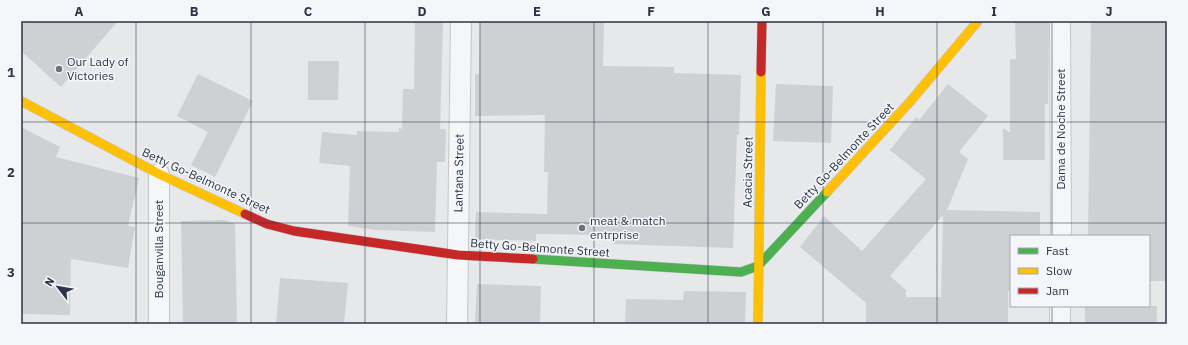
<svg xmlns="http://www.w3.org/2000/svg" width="1188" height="345" viewBox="0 0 1188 345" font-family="'IBM Plex Sans',sans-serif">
<rect width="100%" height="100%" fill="#e6e8ea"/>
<g fill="#ced0d3" fill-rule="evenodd">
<polygon points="26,21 118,21 61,87 21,51 21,26"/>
<polygon points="415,21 443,21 440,129 446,129 445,162 437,162 435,232 376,230 348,226 350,166 319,163 322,132 357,135 357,131 399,132 399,128 402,129 403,89 414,89"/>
<polygon points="480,21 604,21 603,66 674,67 674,73 741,75 739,135 737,135 733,248 614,244 614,235 536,234 536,241 475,239 476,212 547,214 548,172 544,172 545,115 475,116 475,74 479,74"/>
<polygon points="1015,21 1049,21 1048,104 1045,104 1045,160 1003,160 1003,128 1010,133 1010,59 1016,59"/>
<polygon points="1091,21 1167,21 1167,281 1149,281 1149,236 1088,236"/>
<polygon points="308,61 339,61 338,100 308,100"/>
<polygon points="198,74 253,101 215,177 191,165 208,132 177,116"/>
<polygon points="776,84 833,86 831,143 773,141"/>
<path d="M948,84L988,116L959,152L968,159L947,210L1040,212V236H1011V291H1008V324H866V303L800,247L824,216L862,251L926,179L890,150L916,117L919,120ZM943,215L941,297H906V290L890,276Z"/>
<polygon points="21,127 60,147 56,157 139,178 128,226 135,227 128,268 71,259 70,315 21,314"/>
<polygon points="225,220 235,224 237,324 183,324 181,221"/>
<polygon points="280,278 348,283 344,324 276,324"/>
<polygon points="477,284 541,286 540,324 475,324"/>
<polygon points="684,291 746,292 745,324 625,324 626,299 683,300"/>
<rect x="1085" y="306" width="72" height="18"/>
</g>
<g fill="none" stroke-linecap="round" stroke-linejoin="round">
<g stroke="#c4c6c8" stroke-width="22">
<g id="street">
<polyline points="1060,21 1061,236"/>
<polyline points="159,324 159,174"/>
<polyline points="457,324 461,21"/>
<polyline points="1060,324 1060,306"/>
</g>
</g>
<g stroke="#c4c6c8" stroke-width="10">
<polyline id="fast" points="533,259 741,272 758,266 827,192"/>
</g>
<g stroke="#c4c6c8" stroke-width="10">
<g id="slow">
<polyline points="21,101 159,174 245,214"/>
<polyline points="827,192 909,103 978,21"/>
<polyline points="758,324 761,72"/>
</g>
</g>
<g stroke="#c4c6c8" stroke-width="10">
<g id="jam">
<polyline points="761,72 762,21"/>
<polyline points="245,214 267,224 294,231 458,255 533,259"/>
</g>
</g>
<use href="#street" stroke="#f5f6f7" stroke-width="20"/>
<use href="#fast" stroke="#4caf50" stroke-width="9"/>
<use href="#slow" stroke="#ffc107" stroke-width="9"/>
<use href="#jam" stroke="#c62828" stroke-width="9"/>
</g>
<path fill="none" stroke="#2b3445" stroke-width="1" stroke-opacity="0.55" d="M136,21V324M251,21V324M365,21V324M480,21V324M594,21V324M708,21V324M823,21V324M937,21V324M1052,21V236M21,122H1167M21,223H1167M1052,306V324"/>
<g fill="#6c737f" stroke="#f4f6f9" stroke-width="1.5">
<circle cx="59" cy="69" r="4"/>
<circle cx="582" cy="228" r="4"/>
</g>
<g text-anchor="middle" stroke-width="3" stroke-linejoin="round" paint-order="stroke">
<g font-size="12" fill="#2b3445" stroke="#f4f6f9" text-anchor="start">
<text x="67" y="66">Our Lady of<tspan x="67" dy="14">Victories</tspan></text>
<text x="590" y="225">meat &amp; match<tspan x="590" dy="14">entrprise</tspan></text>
</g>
<g font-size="12" fill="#2b3445" stroke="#f4f6f9">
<text transform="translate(1061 129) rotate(-90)" y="4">Dama de Noche Street</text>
<text transform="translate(844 156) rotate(-47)" y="4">Betty Go-Belmonte Street</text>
<text transform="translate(748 172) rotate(-89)" y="4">Acacia Street</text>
<text transform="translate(459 173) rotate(-89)" y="4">Lantana Street</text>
<text transform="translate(206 181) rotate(25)" y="4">Betty Go-Belmonte Street</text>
<text transform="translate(540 248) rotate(4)" y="4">Betty Go-Belmonte Street</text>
<text transform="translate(159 249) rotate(-90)" y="4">Bouganvilla Street</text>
</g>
</g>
<rect width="1188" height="345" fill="none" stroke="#f4f6f9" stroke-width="44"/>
<rect x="1010" y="235" width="140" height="72" fill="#f4f6f9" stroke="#a4a8b1"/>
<rect x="1018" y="248" width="20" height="6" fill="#4caf50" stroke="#a4a8b1"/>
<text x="1046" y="255" font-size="12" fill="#2b3445">Fast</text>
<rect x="1018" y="268" width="20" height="6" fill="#ffc107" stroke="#a4a8b1"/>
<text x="1046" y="275" font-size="12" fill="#2b3445">Slow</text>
<rect x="1018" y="288" width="20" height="6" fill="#c62828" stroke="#a4a8b1"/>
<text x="1046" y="295" font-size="12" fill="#2b3445">Jam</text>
<g transform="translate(58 287) rotate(301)" stroke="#f4f6f9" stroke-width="3" paint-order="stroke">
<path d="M0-3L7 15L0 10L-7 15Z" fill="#2b3445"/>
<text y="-6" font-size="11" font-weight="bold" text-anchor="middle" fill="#2b3445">N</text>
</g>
<rect x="22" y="22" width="1144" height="301" fill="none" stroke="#2b3445" stroke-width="1.5"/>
<g font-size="13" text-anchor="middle" font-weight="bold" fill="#2b3445">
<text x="79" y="16">A</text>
<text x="194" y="16">B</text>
<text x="308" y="16">C</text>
<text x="422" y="16">D</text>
<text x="537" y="16">E</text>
<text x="651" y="16">F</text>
<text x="766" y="16">G</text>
<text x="880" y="16">H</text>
<text x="994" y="16">I</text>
<text x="1109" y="16">J</text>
<text x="11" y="77">1</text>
<text x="11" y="177">2</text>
<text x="11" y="277">3</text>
</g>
</svg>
